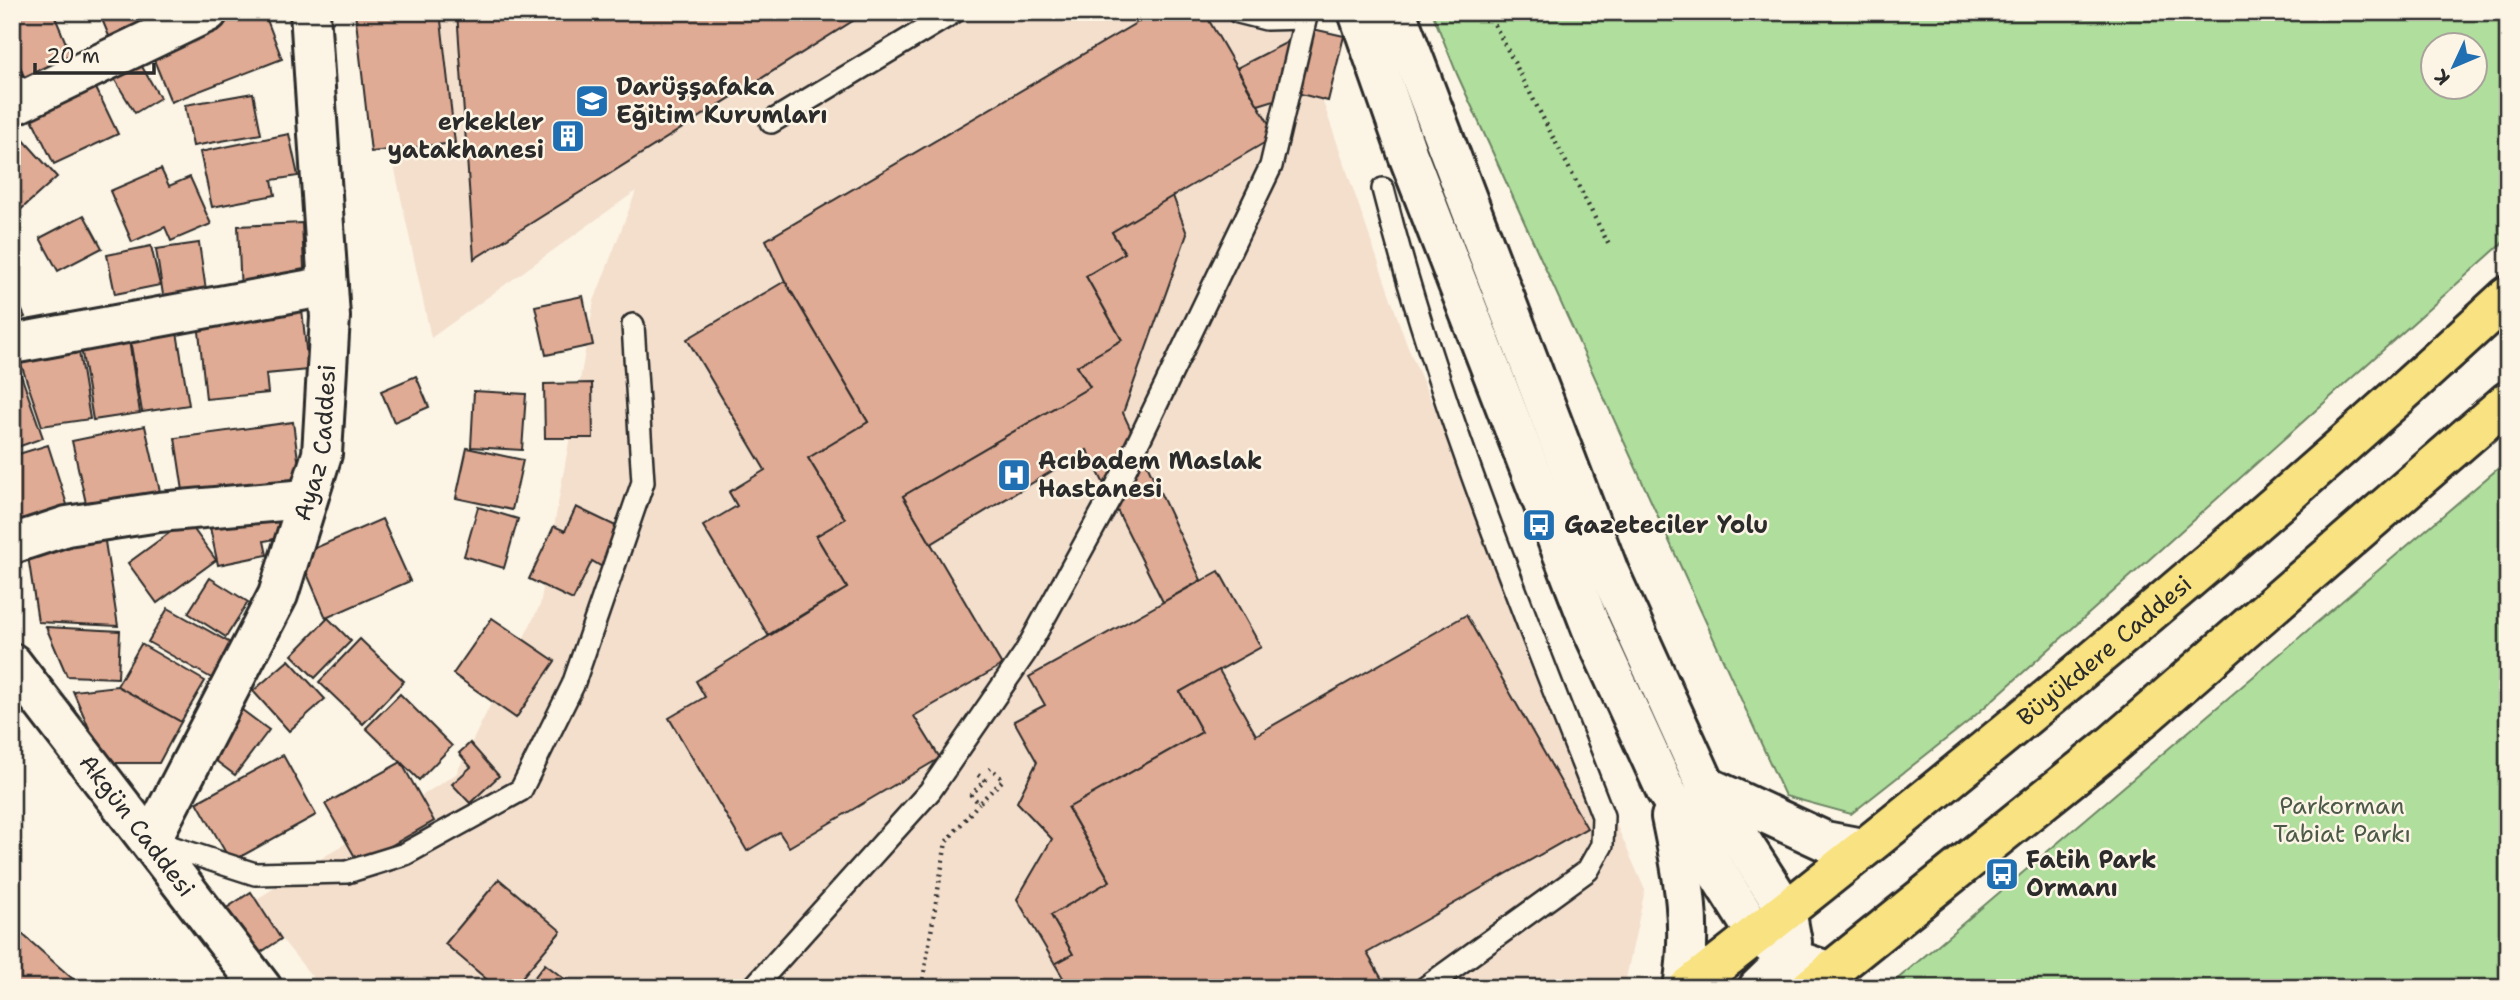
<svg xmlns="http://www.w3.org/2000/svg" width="2520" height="1000" viewBox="0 0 2520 1000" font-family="'Shantell Sans',sans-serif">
<rect width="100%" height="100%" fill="#fcf5e5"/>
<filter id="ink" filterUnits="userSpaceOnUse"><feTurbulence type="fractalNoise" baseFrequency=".0143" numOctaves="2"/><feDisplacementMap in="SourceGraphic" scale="14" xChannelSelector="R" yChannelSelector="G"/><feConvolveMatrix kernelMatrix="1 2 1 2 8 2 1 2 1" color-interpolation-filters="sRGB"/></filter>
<g filter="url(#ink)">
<polygon fill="#f4dfcd" points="361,12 1292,12 1407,345 1645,890 1624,988 321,988 252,902 456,774 540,605 594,301 636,191 431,338"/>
<g fill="#afde9d" stroke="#6d8464" stroke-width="2" fill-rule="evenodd">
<path d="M1432,12H2508V238L1969,721L1851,814L1785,796L1457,74ZM2432,46H2474V88H2432Z"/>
<polygon points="2508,460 2508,988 1887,988"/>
</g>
<g fill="#e0ab94" stroke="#2b2b2b" stroke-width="2">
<polygon points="12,12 53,12 75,65 27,84 12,47"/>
<polygon points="99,12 164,12 111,41"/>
<polygon points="225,12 264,12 282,59 171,102 147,43"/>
<polygon points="355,12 440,12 455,143 371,152"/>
<polygon points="457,12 867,12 474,259"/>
<polygon points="1155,12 1204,12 1276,136 1112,232 1125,253 1086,276 1122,340 1077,366 1090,387 903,496 1002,665 914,716 940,758 789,847 779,832 747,851 669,718 705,697 696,681 847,588 816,536 845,519 808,458 868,422 785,281 766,240"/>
<polygon points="1313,29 1344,36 1328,101 1297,93 1258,105 1237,68"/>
<polygon points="133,51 160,98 135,113 107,67"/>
<polygon points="94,84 118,134 54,164 30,115"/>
<polygon points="253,93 261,134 193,146 185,105"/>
<polygon points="12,127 57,177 17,213 12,208"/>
<polygon points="289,134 298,176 272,180 275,195 212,207 200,152"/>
<polygon points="161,169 169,186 190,177 211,224 171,241 165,227 132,242 110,191"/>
<polygon points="1173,196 1187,234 1123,413 1201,580 1163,602 1087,450 931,544 903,496 1090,387 1077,366 1122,340 1086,276 1125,253 1112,232"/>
<polygon points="84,215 102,248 58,271 40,238"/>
<polygon points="302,223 305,290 241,293 238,226"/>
<polygon points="199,243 206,290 163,295 156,249"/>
<polygon points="151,246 160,285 115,294 107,255"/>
<polygon points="785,281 868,422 808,458 845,519 816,536 847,588 768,635 703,526 737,506 729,492 765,470 687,339"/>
<polygon points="12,289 25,317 12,323"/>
<polygon points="583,296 593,345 546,355 535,306"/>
<polygon points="301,298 308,370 266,374 268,393 206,399 197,312"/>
<polygon points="177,332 189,405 142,412 130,339"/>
<polygon points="129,340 140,413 93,420 81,347"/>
<polygon points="78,346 90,419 42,426 19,358"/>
<polygon points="15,358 43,438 12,449 12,359"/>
<polygon points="416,376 429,407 394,422 381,391"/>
<polygon points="592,383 593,438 545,438 544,384"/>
<polygon points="474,391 526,394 522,450 471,447"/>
<polygon points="293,422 302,489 185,504 175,438"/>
<polygon points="145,426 161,496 88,512 72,441"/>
<polygon points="48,445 70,514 12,532 12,456"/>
<polygon points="467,448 523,460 512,510 456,498"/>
<polygon points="478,507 518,519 504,568 464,556"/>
<polygon points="576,507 622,529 604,568 592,561 573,600 529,579 554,526 565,531"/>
<polygon points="281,509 286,537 264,541 267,555 218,565 209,523"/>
<polygon points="382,519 410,581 326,618 299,555"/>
<polygon points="187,520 216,560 157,603 128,563"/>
<polygon points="104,535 118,626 38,622 27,549"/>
<polygon points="1219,571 1261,647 1180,692 1202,732 1068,808 1110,881 1051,915 1073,954 1055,964 1017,899 1052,839 1017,802 1037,762 1014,721 1045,705 1029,677"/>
<polygon points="210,578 248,602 226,637 188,613"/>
<polygon points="168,608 232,644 213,679 148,642"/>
<polygon points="1466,615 1587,828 1367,953 1387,988 1069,988 1055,964 1073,954 1051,915 1110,881 1068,808 1202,732 1180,692 1219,670 1256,735"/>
<polygon points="328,618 351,641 315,678 292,655"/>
<polygon points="492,618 555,661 516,718 453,674"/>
<polygon points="46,627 120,631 118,678 67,676"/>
<polygon points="360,639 404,681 363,724 319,682"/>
<polygon points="141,644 205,681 181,722 117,686"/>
<polygon points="289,660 325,699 289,731 253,691"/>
<polygon points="117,686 181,722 159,763 104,763 73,691"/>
<polygon points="400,694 452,746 419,780 366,728"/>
<polygon points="234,704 269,730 235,775 200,749"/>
<polygon points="470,743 499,776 470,803 452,784 471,767 459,753"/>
<polygon points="283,755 316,815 231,862 197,802"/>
<polygon points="401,762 434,821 359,864 325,804"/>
<polygon points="499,879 561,931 513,988 497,988 445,944"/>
<polygon points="251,892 281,939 246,962 216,915"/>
<polygon points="12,925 74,980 67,988 12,988"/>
<polygon points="545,964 576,988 526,988"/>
</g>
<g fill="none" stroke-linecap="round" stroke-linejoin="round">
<g stroke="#2b2b2b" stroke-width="26">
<g id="service">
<polyline points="1238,12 1266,19 1305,18"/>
<polyline points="771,122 954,12"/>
<path d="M1383,189C1437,403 1523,610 1603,816L1602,845L1588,870L1425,988"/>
<polyline points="153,841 255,874 347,872 405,854 521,790 573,685 643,482 633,325"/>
<polyline points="753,988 930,791 1025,653 1122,476 1271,166 1307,12"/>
</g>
</g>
<g stroke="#2b2b2b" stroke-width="44">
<g id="minor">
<polyline points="12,93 16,104 208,12"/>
<polyline points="12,344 328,286"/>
<polyline points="12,544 67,526 159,512 305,499"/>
<path id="s1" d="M12,663L262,988"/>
<path id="s2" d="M151,840L278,595L322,454L330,317L310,12"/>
</g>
</g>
<g stroke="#2b2b2b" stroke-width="44">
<g id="secondary">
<polyline points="1358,12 1408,155 1591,627 1666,791 1756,934 1789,958 1831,972"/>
<polyline points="1396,12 1609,572 1706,786 1786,910 1792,942 1789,958 1758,988"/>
<polyline points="1706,786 1825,841 1862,848"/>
<path d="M1671,817C1684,879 1693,924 1683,988"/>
</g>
</g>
<g stroke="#2b2b2b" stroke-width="44">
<g id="primary">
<path id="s3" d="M1688,988C1969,768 2246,539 2508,296"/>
<polyline points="1810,988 2107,749 2508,401"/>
</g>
</g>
<g stroke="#2b2b2b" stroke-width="4.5" stroke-dasharray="2 5" stroke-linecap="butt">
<polyline points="1488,12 1609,245"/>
<polyline points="978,775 985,780 971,795 979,803 1003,780 991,768 986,772"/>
<polyline points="12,784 12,786"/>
<polyline points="922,986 946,842 979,803"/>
</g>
<use href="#service" stroke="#fcf5e5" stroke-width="21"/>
<use href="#minor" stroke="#fcf5e5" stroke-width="38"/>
<use href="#secondary" stroke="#fcf5e5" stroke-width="38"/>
<use href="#primary" stroke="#f8e281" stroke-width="38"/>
</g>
</g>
<defs>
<g id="school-square" transform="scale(1.75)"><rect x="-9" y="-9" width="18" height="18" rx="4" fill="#1f6fb2" stroke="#fcf5e5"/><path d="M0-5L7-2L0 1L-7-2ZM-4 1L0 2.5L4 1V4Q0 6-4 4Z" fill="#fff"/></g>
<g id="building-square" transform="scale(1.75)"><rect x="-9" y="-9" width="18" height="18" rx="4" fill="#1f6fb2" stroke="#fcf5e5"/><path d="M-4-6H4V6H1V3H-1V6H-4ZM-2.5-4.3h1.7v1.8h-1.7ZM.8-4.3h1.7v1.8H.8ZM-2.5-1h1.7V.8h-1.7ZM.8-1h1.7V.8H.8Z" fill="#fff"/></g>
<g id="hospital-square" transform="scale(1.75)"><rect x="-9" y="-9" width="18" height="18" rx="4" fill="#1f6fb2" stroke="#fcf5e5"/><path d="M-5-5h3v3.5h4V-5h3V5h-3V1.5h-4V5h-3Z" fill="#fff"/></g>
<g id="bus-square" transform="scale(1.75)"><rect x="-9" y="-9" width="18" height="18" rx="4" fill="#1f6fb2" stroke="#fcf5e5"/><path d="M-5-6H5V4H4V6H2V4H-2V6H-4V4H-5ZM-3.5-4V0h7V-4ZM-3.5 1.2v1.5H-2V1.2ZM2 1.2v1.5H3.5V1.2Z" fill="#fff"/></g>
</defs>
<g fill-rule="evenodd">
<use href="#school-square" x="592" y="101"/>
<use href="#building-square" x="568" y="136"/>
<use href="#hospital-square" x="1014" y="475"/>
<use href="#bus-square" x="1539" y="525"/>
<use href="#bus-square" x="2002" y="874"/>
</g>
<g text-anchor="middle" stroke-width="5" stroke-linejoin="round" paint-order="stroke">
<g font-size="24" font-weight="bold" fill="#2b2b2b" stroke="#fcf5e5" text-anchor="start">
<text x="616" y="95">Darüşşafaka<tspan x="616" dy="28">Eğitim Kurumları</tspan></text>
<text x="544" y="130" text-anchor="end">erkekler<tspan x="544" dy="28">yatakhanesi</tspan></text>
<text x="1038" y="469">Acıbadem Maslak<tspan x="1038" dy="28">Hastanesi</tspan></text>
<text x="1564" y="533">Gazeteciler Yolu</text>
<text x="2026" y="868">Fatih Park<tspan x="2026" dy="28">Ormanı</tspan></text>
</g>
<g font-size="24" fill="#2b2b2b" stroke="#fcf5e5">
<text dy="8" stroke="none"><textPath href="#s2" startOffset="434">Ayaz Caddesi</textPath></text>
<text dy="8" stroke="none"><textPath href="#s3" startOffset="536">Büyükdere Caddesi</textPath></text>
<text dy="8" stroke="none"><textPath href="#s1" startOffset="205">Akgün Caddesi</textPath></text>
</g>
<g font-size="24" fill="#4c5848" stroke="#fcf5e5">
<text x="2342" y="814">Parkorman<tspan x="2342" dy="28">Tabiat Parkı</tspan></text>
</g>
</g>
<rect width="2520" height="1000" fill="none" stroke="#fcf5e5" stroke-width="42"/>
<rect x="21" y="21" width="2478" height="958" fill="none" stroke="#2b2b2b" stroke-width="2.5" filter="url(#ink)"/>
<g transform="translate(2454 66) rotate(226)"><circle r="33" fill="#fcf5e5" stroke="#a8a49b" stroke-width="2"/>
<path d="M0-5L12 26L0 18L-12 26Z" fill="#1f6fb2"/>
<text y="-10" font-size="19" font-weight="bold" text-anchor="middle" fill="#2b2b2b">K</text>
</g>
<path d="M35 63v10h119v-10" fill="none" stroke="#2b2b2b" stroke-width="3.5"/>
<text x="46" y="63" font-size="21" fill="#2b2b2b" stroke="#fcf5e5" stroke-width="5" paint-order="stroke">20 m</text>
</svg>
